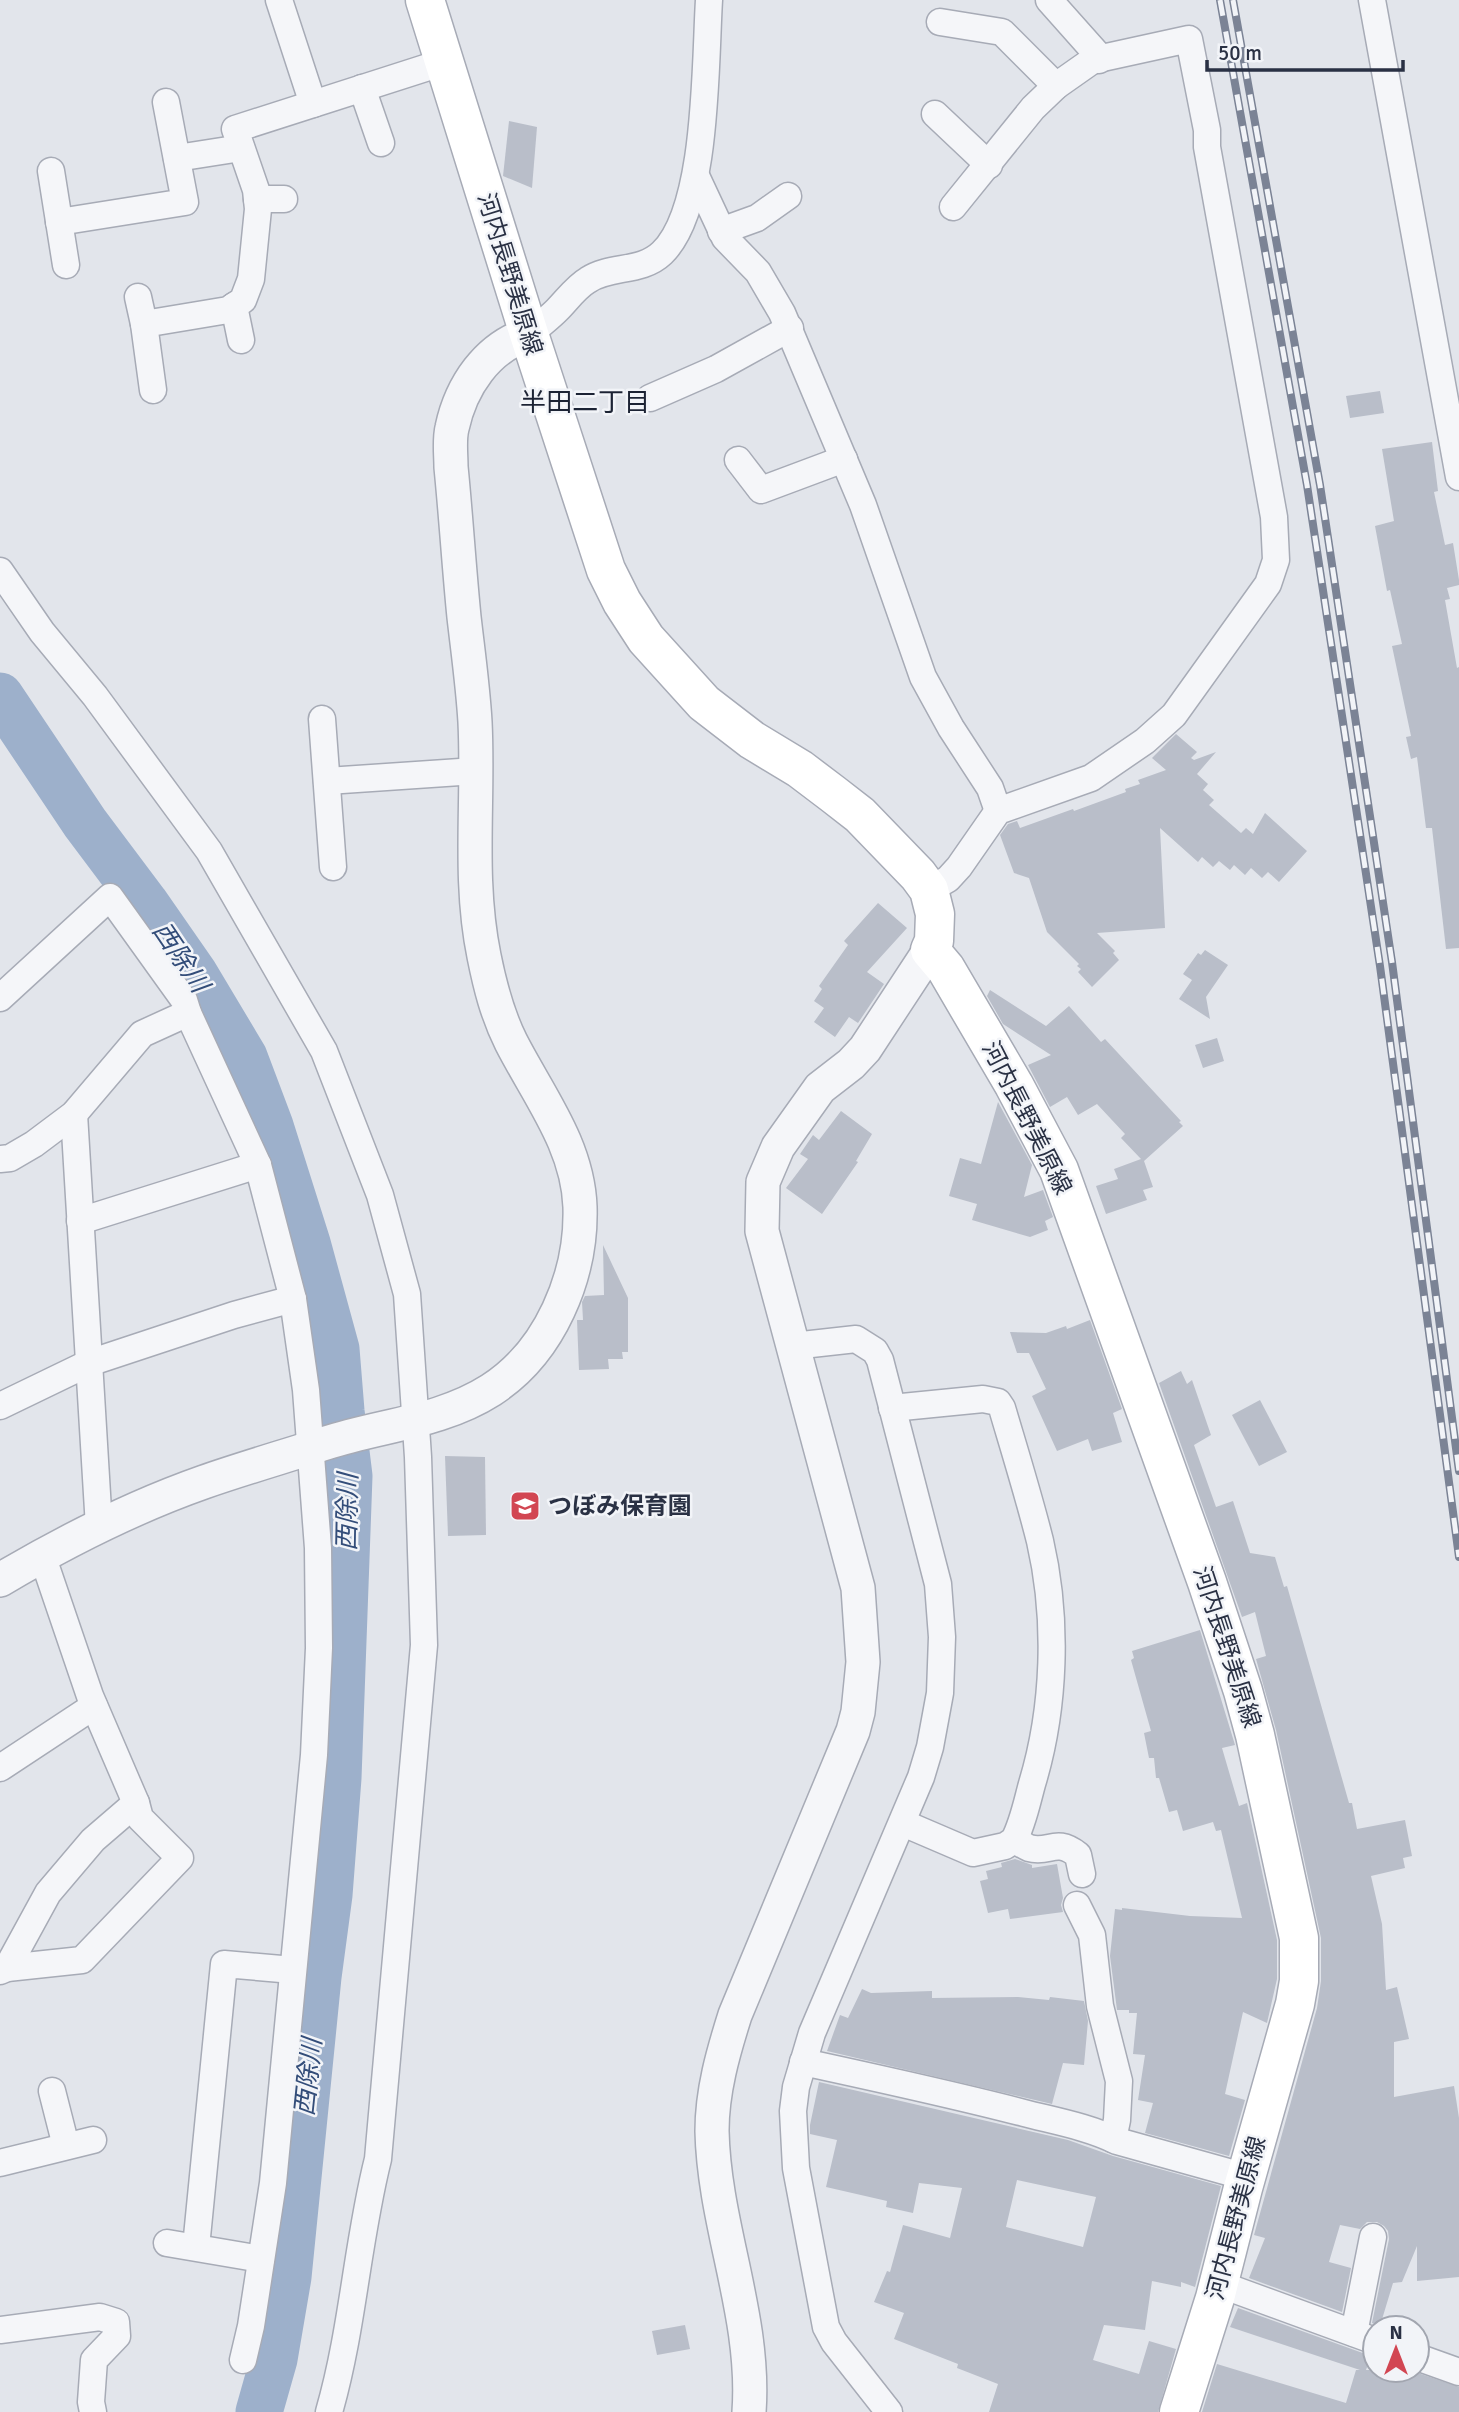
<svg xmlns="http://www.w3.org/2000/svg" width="1459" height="2412" viewBox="0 0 1459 2412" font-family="Signika,'Noto Sans JP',sans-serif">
<rect width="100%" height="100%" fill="#e2e5eb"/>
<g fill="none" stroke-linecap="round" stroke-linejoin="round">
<polyline stroke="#9db0cb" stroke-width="47" points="0,696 85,823 145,903 195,975 244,1057 270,1126 307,1243 336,1349 341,1411 349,1476 338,1778 329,1895 318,1977 288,2277 274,2359 259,2412"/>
</g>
<g fill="#b9bec9" fill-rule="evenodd">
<polygon points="509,121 537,127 532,188 503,176"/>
<polygon points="1380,391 1384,413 1350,418 1346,396"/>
<polygon points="1432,442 1438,491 1434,492 1445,545 1453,543 1459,580 1459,585 1447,588 1450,599 1445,600 1457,668 1459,667 1459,948 1446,949 1432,828 1426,828 1417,757 1411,759 1406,737 1411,736 1392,646 1402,644 1390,590 1387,591 1375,526 1394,521 1382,449"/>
<polygon points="1176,734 1197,752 1191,758 1194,760 1216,752 1197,774 1208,784 1203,790 1214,800 1209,805 1241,833 1246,828 1253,834 1265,813 1307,851 1279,882 1268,872 1262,878 1251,868 1245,875 1234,865 1230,870 1219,861 1213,867 1202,857 1198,862 1160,828 1165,928 1097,933 1115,951 1113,953 1119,960 1092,987 1078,972 1081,969 1077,966 1079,964 1047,932 1029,878 1014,873 1000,835 1008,824 1017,821 1020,828 1073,809 1074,811 1126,792 1125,789 1140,784 1138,780 1166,770 1152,758"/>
<polygon points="878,903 907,928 867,972 884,984 858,1023 849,1017 835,1037 814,1022 824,1008 814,1001 822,989 819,986 848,945 844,941"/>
<polygon points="1205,950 1228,965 1206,997 1210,1019 1179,999 1192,980 1183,974 1198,953 1201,955"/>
<polygon points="990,990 1046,1026 1069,1006 1101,1042 1105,1039 1181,1121 1179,1122 1183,1126 1144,1161 1153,1187 1143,1190 1147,1200 1106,1214 1096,1186 1118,1179 1114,1169 1141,1159 1121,1138 1125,1134 1097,1104 1078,1115 1067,1097 1050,1107 1028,1065 1051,1055 1003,1024 987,996"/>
<polygon points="1217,1038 1224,1061 1203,1068 1195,1045"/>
<polygon points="998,1102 1032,1165 1024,1197 1043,1190 1053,1217 1045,1221 1048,1230 1030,1237 972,1220 977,1204 949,1196 960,1158 981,1164"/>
<polygon points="841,1111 872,1134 856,1161 858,1162 822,1214 786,1188 808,1159 800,1154 813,1135 819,1140"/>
<polygon points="603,1245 628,1298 628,1352 622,1352 623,1359 608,1359 609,1369 579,1370 577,1320 583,1320 582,1302 585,1296 604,1295"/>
<polygon points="1090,1320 1122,1409 1113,1413 1122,1442 1092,1451 1088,1439 1057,1451 1032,1396 1046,1389 1029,1353 1017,1353 1010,1332 1046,1333 1066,1326 1067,1329"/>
<polygon points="1181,1371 1187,1384 1192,1380 1211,1435 1194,1445 1216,1507 1233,1501 1250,1553 1275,1557 1284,1587 1287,1586 1349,1803 1352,1803 1357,1829 1405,1820 1412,1856 1403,1858 1405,1868 1371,1876 1382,1924 1386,1990 1397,1987 1409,2039 1394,2042 1394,2097 1454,2086 1459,2118 1459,2277 1417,2281 1417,2246 1402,2282 1393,2283 1380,2326 1372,2323 1389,2239 1388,2231 1384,2226 1377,2222 1367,2222 1360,2229 1340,2225 1329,2262 1351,2268 1342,2312 1249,2278 1265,2238 1254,2235 1317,2008 1321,1981 1321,1938 1276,1730 1256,1659 1266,1656 1255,1612 1242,1617 1159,1383"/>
<polygon points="1260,1400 1287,1452 1259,1466 1232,1415"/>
<polygon points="445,1456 485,1457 486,1535 448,1536"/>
<polygon points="1200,1630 1235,1745 1222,1748 1239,1806 1247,1803 1277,1940 1277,1979 1267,2023 1243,2012 1225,2094 1245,2100 1229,2156 1145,2133 1153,2103 1138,2100 1145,2055 1133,2054 1137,2013 1129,2013 1129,2010 1117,2010 1110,1956 1115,1909 1122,1910 1122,1908 1190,1916 1242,1918 1221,1830 1216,1831 1213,1822 1183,1831 1177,1810 1169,1812 1159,1778 1156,1778 1154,1758 1149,1758 1144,1733 1151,1731 1131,1660 1134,1658 1132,1651"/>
<polygon points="1015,1859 1032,1865 1032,1868 1057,1864 1063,1898 1061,1905 1063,1912 1010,1919 1008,1909 988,1913 980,1881 988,1879 986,1871 1002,1867 1001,1863"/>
<polygon points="862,1989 871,1993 932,1991 932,1998 1018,1997 1049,2000 1050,1997 1084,2001 1088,2021 1084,2065 1063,2063 1052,2104 827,2051 840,2015 848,2018"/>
<path d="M819,2082L1068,2140L1113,2156L1221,2186L1195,2287L1181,2282V2287L1152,2281L1145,2330L1104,2325L1093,2360L1139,2374L1149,2341L1176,2349L1158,2412H989L998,2384L957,2368L958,2364L894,2339L904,2313L874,2302L887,2271L890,2272L903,2225L950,2238L962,2188L919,2183L913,2213L886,2207L887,2201L826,2187L837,2140L810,2134V2125ZM1017,2180L1096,2197L1083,2247L1006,2227Z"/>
<polygon points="1238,2308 1371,2356 1366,2370 1409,2370 1459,2387 1459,2412 1202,2412 1217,2364 1346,2403 1356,2370 1360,2370 1230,2327"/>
<polygon points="685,2325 690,2349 657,2355 652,2331"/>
</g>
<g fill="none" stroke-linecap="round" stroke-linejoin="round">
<g stroke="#a7abb6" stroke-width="29">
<g id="minor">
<polyline points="279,0 313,104"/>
<polyline points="1049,0 1097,54 1099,60"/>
<polyline points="1372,0 1459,477"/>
<polyline points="940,22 1002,32 1056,86"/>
<polyline points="362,88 381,143"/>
<polyline points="935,114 989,165"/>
<polyline points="177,158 241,148"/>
<polyline points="51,171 66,265"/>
<polyline points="696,176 725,238 758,272 782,313 863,505 923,677 951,728 990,788 998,811"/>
<polyline points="257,199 284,199"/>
<polyline points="59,222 185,202 166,102"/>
<polyline points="721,231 757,218 788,196"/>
<polyline points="138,297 144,324"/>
<polyline points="234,306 241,340"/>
<path d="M529,334C539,326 549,318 557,310C567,300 576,287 588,280C611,265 641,273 662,253C708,209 705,63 709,0"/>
<polyline points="153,390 144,324 228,310 243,300 251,279 258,209 256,190 235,129 444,62"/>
<polyline points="650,398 716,369 790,328"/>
<polyline points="738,460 761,490 844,459"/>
<path d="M0,571L42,632L95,696L209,851L324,1051L380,1195L407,1294L418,1457L424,1645L378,2159C357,2242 353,2329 329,2412"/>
<polyline points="322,719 333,867"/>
<polyline points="327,781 475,771"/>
<polyline points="929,890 948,879 959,867 998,811 1091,778 1145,741 1174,715 1268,584 1276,560 1274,517 1207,147 1207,130 1189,39 1093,60 1056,86 1033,108 953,207"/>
<polyline points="0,998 110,897 184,1000 188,1013"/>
<polyline points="74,1114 99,1527"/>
<polyline points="0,1159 10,1158 34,1144 74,1114 142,1034 188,1013 258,1165 293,1299 306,1390 318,1548 319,1648 314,1755 273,2183 251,2326 243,2360"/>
<polyline points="80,1221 258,1165"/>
<polyline points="793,1346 856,1339 875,1351 880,1360 938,1584 942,1637 940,1693 930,1747 921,1777 812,2033 796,2087 793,2111 796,2168 826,2327 834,2342 889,2412"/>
<polyline points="0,1406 89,1363 234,1315 293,1299"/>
<path d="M892,1408L983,1399L998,1402L1002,1408C1015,1452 1029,1497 1040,1541C1058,1619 1055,1708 1032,1784C1027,1802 1023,1823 1014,1840L1005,1846L973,1853L903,1823"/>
<polyline points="0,1768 94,1706"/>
<path d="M1014,1840C1019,1842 1024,1846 1029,1848C1050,1854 1055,1837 1078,1855L1082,1874"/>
<polyline points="1077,1905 1092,1935 1100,2006 1119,2081 1117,2120 1113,2139"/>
<polyline points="7,1968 48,1893 93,1840 136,1803"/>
<polyline points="0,1971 7,1968 82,1960 180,1858 140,1818 136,1803 90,1696 42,1555"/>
<path d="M803,2062C877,2078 951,2094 1024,2113C1055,2121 1089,2127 1117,2141L1246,2177"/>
<polyline points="52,2091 66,2146"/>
<polyline points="0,2163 93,2140"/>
<polyline points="167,2243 261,2259"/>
<polyline points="196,2247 224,1964 293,1970"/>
<polyline points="1219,2284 1375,2341"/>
<polyline points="0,2330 100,2317 116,2322 117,2336 94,2360 91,2402 93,2412"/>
<polyline points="1354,2333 1373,2237"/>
<polyline points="1417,2357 1459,2372"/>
</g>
</g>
<g stroke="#a7abb6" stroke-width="36">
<g id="tertiary">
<path d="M0,1580C64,1542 133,1507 204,1482C244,1468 286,1456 326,1443C381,1425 441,1422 491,1390C550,1352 582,1276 580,1207C578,1145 538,1095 511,1042C497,1014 490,986 484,956C468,878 479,801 475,722C473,687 468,652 464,617C459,567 456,517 451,467C451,454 449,440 452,428C461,386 487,347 529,334"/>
<path d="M749,2412C756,2316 714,2226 712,2131C712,2091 723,2053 735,2015L853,1731L858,1712L863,1662L858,1588L762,1231L763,1182L778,1147L820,1088L851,1064L865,1049L930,950"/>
</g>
</g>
<g stroke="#a7abb6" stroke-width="41">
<polyline id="secondary" points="425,0 529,334 606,570 622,602 646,639 704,703 752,740 800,769 833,794 860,815 918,875 929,890 935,914 934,941 930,950 946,969 1014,1085 1059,1170 1207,1582 1243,1691 1255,1735 1299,1938 1299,1981 1295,2004 1243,2188 1215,2298 1179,2412"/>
</g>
<use href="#minor" stroke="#f5f6f9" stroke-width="26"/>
<use href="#tertiary" stroke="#f5f6f9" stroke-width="33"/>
<use href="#secondary" stroke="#fff" stroke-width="38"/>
<g stroke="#7b8395" stroke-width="8">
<g id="rail">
<polyline points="1220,0 1307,485 1380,966 1459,1557"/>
<polyline points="1233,0 1320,485 1392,962 1459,1471"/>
</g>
</g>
<use href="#rail" stroke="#f2f4f8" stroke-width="5" stroke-dasharray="16" stroke-linecap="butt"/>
</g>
<defs>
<g id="school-square" transform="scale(1.575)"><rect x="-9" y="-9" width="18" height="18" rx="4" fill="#d24652" stroke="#f2f4f8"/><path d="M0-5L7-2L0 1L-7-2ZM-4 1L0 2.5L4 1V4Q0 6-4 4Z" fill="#fff"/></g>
</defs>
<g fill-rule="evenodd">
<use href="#school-square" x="525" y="1506"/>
</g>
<g text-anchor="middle" stroke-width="5" stroke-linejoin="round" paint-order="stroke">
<g font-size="24" fill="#2a3144" stroke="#f2f4f8">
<text transform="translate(510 274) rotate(73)" y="8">河内長野美原線</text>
<text transform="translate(1027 1118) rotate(63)" y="8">河内長野美原線</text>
<text transform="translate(1227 1647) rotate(72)" y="8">河内長野美原線</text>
<text transform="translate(1236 2218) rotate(-75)" y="8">河内長野美原線</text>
</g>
<g font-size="24" font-weight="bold" fill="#2a3144" stroke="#f2f4f8" text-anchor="start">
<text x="548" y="1514">つぼみ保育園</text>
</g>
<g font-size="26" fill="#1c2334" stroke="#f2f4f8">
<text x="585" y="411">半田二丁目</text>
</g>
<g font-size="26" font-style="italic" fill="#334d79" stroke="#f2f4f8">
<text transform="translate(181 957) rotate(56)" y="9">西除川</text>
<text transform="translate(347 1512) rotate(-89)" y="9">西除川</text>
<text transform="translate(308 2077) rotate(-84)" y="9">西除川</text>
</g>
</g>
<g transform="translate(1396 2349)"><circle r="33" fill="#f2f4f8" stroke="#a2a6b0" stroke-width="2"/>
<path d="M0-5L12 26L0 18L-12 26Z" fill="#d24652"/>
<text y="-10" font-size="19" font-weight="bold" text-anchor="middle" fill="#2a3144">N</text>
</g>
<path d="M1207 60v10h196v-10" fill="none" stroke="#2a3144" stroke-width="3.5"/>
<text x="1218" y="60" font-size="21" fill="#2a3144" stroke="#f2f4f8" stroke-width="5" paint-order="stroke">50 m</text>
</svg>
